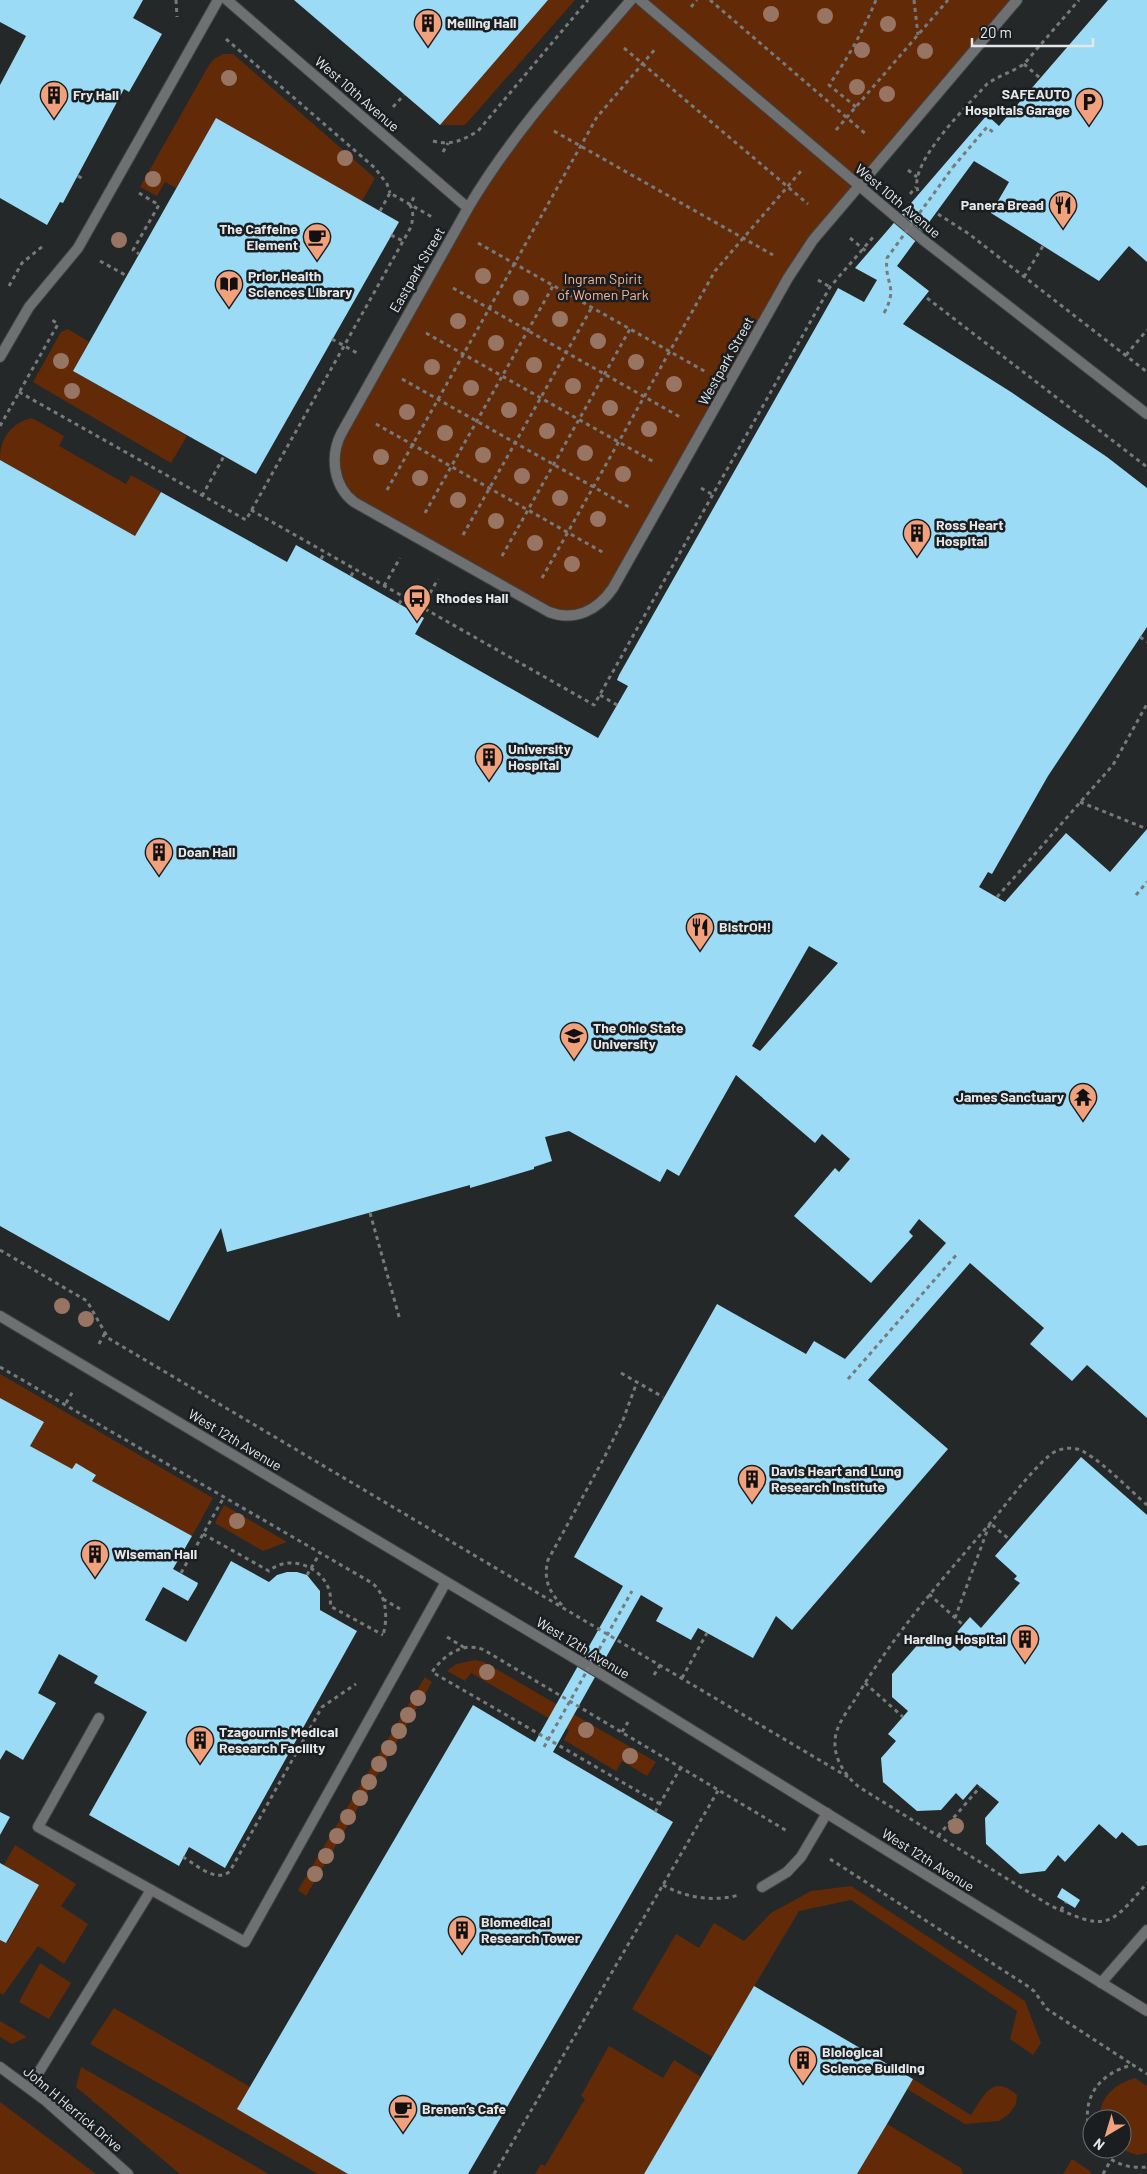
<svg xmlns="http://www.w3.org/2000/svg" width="1147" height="2174" viewBox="0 0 1147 2174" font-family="Barlow,sans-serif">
<rect width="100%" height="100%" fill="#242829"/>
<g fill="#632a08">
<polygon points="548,0 575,0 465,125 440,125"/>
<polygon points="631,0 1017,0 813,240 609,594 569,616 558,615 347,496 335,452 488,174"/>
<polygon points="223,54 233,54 375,178 362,201 216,119 176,188 165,182 157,196 140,187 209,65 214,59"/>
<polygon points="68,329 89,342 73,371 187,436 171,463 33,382 61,332"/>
<path d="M32,418L64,436L59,446L126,484L131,475L161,492L135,536L0,460C0,438 11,423 32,418Z"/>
<polygon points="0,1374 213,1498 192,1536 92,1481 95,1475 76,1464 72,1469 30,1446 44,1422 0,1398"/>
<polygon points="224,1505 287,1542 263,1551 215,1523"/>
<polygon points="475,1660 484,1662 656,1762 647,1776 622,1761 616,1771 564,1740 569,1730 471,1673 465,1681 447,1671 456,1664"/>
<polygon points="425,1677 432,1682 306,1896 298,1890"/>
<polygon points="15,1845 76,1884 61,1906 88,1924 64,1964 38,1946 3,1995 0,1993 0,1940 7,1943 39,1885 4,1865"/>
<polygon points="851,1886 1025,2001 1041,2043 1033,2055 1010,2039 1017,2011 851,1900 799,1911 712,2057 632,2009 676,1934 699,1948 714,1923 744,1941 771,1913 811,1891"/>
<polygon points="40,1963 71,1983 49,2019 19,2002"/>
<polygon points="114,2008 250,2087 348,2174 318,2174 90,2044"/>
<polygon points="0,2021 27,2037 12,2044 0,2037"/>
<polygon points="609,2046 663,2078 674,2060 701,2077 644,2174 535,2174 541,2164 545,2166 585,2099 581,2096"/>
<polygon points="81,2067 269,2174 180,2174 76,2087"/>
<path d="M1135,2078L1147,2086V2153L1137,2155L1120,2149H1122V2119H1100C1099,2097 1115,2084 1135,2078Z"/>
<path d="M913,2079L971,2115C984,2096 992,2073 1017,2095L1016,2104L1009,2114L999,2121L965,2124L907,2089Z"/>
<polygon points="0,2102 96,2174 0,2174"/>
<polygon points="887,2124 961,2168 963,2174 857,2174"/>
<polygon points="1072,2159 1090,2171 1091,2174 1063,2174"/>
</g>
<g fill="#9bdbf6" fill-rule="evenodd">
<polygon points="0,0 143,0 133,18 162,34 129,92 124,89 63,203 60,202 47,225 0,198 0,85 26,36 0,22"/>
<polygon points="294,0 548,0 440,125"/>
<path d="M1108,0H1147V262L1129,246L1099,281L991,213L1009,182L974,161L897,266L929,291L903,324L1011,392L1107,457L1147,488V627L1048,776L992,874L988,872L979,887L1005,902L1066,833L1110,872L1147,829V1418L1087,1365L1072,1381L1030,1344L1044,1328L970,1263L868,1380L948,1449L792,1630L776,1616L753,1658L698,1628L691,1640L656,1621L663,1608L641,1595L553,1752L673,1822L468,2174H348L237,2109L473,1705L535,1742L623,1586L574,1557L717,1304L806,1354L814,1341L845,1359L946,1243L919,1219L909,1232L913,1236L871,1283L794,1216L835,1168L839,1172L850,1159L822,1134L815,1143L736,1075L679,1176L667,1169L660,1182L569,1131L545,1137L552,1161L534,1167V1169L470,1188V1185L227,1252L221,1228L169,1321L0,1226V460L135,536L161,492L287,562L296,545L424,618L415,634L598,738L628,686L617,680L619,675L838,288L864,302L877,280L855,268L987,115L999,126ZM809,946L838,963L760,1051L752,1046Z"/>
<polygon points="216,118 399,222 256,474 73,371"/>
<polygon points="0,1398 44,1422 30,1446 72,1469 76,1463 96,1475 92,1481 192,1536 173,1569 198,1583 197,1586 188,1601 163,1587 145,1620 186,1642 231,1561 269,1582 277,1575 287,1572 297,1572 307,1575 320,1591 320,1610 357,1631 225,1868 189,1847 179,1866 89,1815 147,1712 94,1683 98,1676 59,1654 38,1693 56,1703 23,1760 6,1750 0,1760"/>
<polygon points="1081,1457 1147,1515 1147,1845 1138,1846 1122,1832 1116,1839 1099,1824 1065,1862 1058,1855 1045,1871 1020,1874 986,1844 985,1818 999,1802 977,1784 963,1800 956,1793 941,1810 917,1811 883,1782 881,1758 896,1741 888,1734 908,1711 892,1697 892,1674 921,1641 944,1637 960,1651 969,1642 957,1632 970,1617 981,1628 1020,1583 1014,1579 1017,1576 995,1556"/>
<polygon points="0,1812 10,1817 0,1835"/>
<polygon points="0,1863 39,1885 6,1943 0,1940"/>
<polygon points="1062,1888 1080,1900 1075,1908 1057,1897"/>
<polygon points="754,1986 913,2079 887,2124 857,2174 644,2174"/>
</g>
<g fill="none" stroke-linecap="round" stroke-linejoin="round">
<g stroke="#3f4344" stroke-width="12">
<g id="lane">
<path d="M468,208L341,434C330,456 333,486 354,502L549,612C575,622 598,610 613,588L788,278L813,240L859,186"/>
<polyline points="0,357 29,307 78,248 218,0"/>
<polyline points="99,1718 38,1827 245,1942 446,1582"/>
<polyline points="762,1887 787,1872 801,1857 827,1813"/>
<polyline points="29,2088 151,1890"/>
</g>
</g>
<g stroke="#3f4344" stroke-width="12">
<g id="street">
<path d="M227,0L468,208C513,132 573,67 631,0"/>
<polyline points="640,0 922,239 1147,414"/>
<polyline points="859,186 1017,0"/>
<polyline points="0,1316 606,1677 1147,2011"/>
<polyline points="1101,1983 1147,1930"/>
<polyline points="0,2067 46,2101 128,2174"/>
</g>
</g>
<g stroke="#777a7b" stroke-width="3" stroke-dasharray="4 4" stroke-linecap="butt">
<polyline points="176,0 177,17"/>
<polyline points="710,0 867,135"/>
<polyline points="914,0 918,35"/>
<polyline points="691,7 697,0"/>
<polyline points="226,39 375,168 387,184 390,193"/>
<polyline points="624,48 808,204"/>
<polyline points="1024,64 1040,78"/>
<polyline points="393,107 404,95"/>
<path d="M856,107L829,85C848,58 863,31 876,0"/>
<polyline points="836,130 948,0"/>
<polyline points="554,131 773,255"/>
<path d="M433,141C451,146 463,140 478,131L588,0"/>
<polyline points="443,152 448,143"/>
<polyline points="953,167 987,127 994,133"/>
<polyline points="908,170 917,177"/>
<polyline points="78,176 85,180"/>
<path d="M918,191C907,164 969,104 987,84C998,76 1012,72 1024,64L1079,0"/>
<polyline points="139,193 159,205 133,250 139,254"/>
<polyline points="910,194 916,187"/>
<polyline points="380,211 390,193 432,217"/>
<polyline points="938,214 969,234 1147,372"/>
<polyline points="391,235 403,241"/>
<polyline points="850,238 866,251"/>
<polyline points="478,243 706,372"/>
<polyline points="100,261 127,276"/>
<polyline points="1024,277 1043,246"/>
<polyline points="818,280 830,287"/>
<polyline points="9,286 22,263 43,246"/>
<polyline points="453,288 680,417"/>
<polyline points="927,298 1147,467"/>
<polyline points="426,333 654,462"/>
<polyline points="332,339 357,353"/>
<polyline points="1126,355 1147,330"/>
<polyline points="402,379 629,507"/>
<path d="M19,392L246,520L411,227C413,218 414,213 410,205L414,197"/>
<polyline points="376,424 604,553"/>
<polyline points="0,426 58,324 52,320"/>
<polyline points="701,488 713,495"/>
<polyline points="387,490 597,117 656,48"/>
<polyline points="202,496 224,456"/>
<polyline points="251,510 594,705 830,287 875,235"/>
<polyline points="425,513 553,286"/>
<polyline points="463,535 592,307"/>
<polyline points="502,556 630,329"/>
<polyline points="321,559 325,552"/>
<polyline points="351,576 355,569"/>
<polyline points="542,578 715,271 801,171"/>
<polyline points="384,586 400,558"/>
<polyline points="399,604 403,597"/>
<polyline points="422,607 438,579"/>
<polyline points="1140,637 1147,642"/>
<polyline points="600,695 617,705"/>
<polyline points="1080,802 1147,829"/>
<polyline points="1136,895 1147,882"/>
<polyline points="997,897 1113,765 1147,704"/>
<polyline points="370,1213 400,1320"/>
<polyline points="0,1250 87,1301 108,1338 848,1777"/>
<polyline points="99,1344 105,1333"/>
<path d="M0,1367L372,1583C387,1595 388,1618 383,1635"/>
<polyline points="621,1373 663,1397"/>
<polyline points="848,1379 958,1253"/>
<polyline points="66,1403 73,1391"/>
<path d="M1147,1505C1132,1492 1094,1453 1077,1449C1067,1447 1059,1449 1051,1454C1029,1473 1011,1498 993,1520C943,1578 893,1635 854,1701C846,1713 835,1727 835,1742C834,1759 846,1777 859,1787L1051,1906C1106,1930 1108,1929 1147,1883"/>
<path d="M203,1534L269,1571C293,1550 336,1573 330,1606L383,1635"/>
<polyline points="181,1573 224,1497"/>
<polyline points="307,1575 320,1553"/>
<polyline points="929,1594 963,1625"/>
<polyline points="383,1599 400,1609"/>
<path d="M562,1605C549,1592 543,1579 548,1560L604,1458L623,1420L637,1382"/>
<polyline points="955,1618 990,1523 1010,1540"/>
<polyline points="447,1637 465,1648"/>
<polyline points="654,1675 660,1665"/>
<polyline points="682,1678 707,1633"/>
<polyline points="865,1683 903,1717"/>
<polyline points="622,1732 628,1722"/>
<path d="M660,1804L432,1672C444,1655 463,1641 484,1650L787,1831"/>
<polyline points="655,1812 681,1767"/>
<polyline points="938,1836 980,1787"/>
<path d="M183,1857C195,1864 217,1884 230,1871L322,1707L356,1684"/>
<polyline points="830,1859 1026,1985 1034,1991 1047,2009 1133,2065"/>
<path d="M663,1885C686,1898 714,1902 739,1895"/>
<polyline points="1061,1910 1066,1902"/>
<path d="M1092,2138C1078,2102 1097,2073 1133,2065L1147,2074"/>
<path d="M1099,2149C1111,2163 1129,2169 1147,2167"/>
<polyline points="494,2174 719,1789"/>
<polyline points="1103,2174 1111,2160"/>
</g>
<use href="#lane" stroke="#6e7071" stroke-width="10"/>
<use href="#street" stroke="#6e7071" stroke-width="10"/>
<g stroke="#777a7b" stroke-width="3" stroke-dasharray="4 4" stroke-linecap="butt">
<path d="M884,313C899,286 884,284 887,258L953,167"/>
<polyline points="544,1747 632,1591"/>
</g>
</g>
<g fill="#987463">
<circle cx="771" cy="14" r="8"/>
<circle cx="825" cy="16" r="8"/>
<circle cx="888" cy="24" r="8"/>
<circle cx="862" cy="50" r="8"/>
<circle cx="925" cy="51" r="8"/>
<circle cx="229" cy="78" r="8"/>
<circle cx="857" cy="87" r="8"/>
<circle cx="887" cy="94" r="8"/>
<circle cx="345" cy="158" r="8"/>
<circle cx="153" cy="179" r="8"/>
<circle cx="119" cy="240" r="8"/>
<circle cx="483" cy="276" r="8"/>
<circle cx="521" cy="298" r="8"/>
<circle cx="560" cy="319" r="8"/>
<circle cx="458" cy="321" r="8"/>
<circle cx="598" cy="341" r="8"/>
<circle cx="496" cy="343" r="8"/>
<circle cx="61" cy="361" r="8"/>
<circle cx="636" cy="362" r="8"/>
<circle cx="534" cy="365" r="8"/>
<circle cx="432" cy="367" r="8"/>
<circle cx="674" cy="384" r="8"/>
<circle cx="573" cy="386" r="8"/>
<circle cx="471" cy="388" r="8"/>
<circle cx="72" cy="391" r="8"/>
<circle cx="610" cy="408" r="8"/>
<circle cx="509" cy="410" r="8"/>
<circle cx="407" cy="412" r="8"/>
<circle cx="649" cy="429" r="8"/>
<circle cx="547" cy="431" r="8"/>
<circle cx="445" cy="433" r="8"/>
<circle cx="585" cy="453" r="8"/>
<circle cx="483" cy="455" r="8"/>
<circle cx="381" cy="457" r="8"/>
<circle cx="623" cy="474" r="8"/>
<circle cx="522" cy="476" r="8"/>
<circle cx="420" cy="478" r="8"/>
<circle cx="560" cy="498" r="8"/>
<circle cx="458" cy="500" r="8"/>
<circle cx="598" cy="519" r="8"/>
<circle cx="496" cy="521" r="8"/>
<circle cx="535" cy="543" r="8"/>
<circle cx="572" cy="564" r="8"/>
<circle cx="62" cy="1306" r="8"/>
<circle cx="86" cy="1319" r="8"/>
<circle cx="237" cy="1521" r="8"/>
<circle cx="487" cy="1672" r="8"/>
<circle cx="418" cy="1698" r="8"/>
<circle cx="408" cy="1715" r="8"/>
<circle cx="586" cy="1730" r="8"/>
<circle cx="399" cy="1731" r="8"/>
<circle cx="389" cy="1748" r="8"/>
<circle cx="630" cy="1756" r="8"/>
<circle cx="379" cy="1764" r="8"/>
<circle cx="369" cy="1782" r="8"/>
<circle cx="360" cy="1798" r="8"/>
<circle cx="348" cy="1817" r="8"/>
<circle cx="956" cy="1826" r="8"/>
<circle cx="337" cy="1836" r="8"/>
<circle cx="326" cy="1856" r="8"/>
<circle cx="315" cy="1874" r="8"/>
</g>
<defs>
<g id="building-pin" transform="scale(1.4375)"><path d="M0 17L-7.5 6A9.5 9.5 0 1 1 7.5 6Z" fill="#f1a17c" stroke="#1a1e20"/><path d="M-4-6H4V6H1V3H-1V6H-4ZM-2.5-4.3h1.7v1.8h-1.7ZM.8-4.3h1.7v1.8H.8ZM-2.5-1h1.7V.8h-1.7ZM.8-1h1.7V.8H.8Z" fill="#111"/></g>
<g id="parking-pin" transform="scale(1.4375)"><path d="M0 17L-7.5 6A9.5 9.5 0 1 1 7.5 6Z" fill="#f1a17c" stroke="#1a1e20"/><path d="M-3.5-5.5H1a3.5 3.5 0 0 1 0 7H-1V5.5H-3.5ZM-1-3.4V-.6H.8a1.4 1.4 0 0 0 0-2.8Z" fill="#111"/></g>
<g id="restaurant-pin" transform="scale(1.4375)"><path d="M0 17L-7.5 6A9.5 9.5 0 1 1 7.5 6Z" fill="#f1a17c" stroke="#1a1e20"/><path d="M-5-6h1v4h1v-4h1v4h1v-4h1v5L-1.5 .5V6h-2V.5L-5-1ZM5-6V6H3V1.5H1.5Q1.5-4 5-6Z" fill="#111"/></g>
<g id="cafe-pin" transform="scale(1.4375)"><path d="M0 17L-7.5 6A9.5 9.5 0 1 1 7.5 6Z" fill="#f1a17c" stroke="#1a1e20"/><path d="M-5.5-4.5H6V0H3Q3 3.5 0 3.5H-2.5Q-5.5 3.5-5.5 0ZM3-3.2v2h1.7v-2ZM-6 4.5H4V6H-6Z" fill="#111"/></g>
<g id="library-pin" transform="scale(1.4375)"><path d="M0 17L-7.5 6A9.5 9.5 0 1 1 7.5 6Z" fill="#f1a17c" stroke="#1a1e20"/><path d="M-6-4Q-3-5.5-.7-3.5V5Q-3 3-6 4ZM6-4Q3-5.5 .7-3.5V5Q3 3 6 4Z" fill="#111"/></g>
<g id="bus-pin" transform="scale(1.4375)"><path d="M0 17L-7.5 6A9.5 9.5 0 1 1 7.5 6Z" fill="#f1a17c" stroke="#1a1e20"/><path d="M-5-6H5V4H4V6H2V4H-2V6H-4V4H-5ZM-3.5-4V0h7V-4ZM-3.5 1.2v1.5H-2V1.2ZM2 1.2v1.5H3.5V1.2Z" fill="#111"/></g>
<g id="university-pin" transform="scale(1.4375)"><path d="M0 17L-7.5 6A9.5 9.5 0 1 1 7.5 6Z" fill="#f1a17c" stroke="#1a1e20"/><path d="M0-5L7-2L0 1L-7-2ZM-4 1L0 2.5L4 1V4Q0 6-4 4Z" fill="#111"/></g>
<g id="temple-pin" transform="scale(1.4375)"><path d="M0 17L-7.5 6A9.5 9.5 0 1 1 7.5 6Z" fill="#f1a17c" stroke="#1a1e20"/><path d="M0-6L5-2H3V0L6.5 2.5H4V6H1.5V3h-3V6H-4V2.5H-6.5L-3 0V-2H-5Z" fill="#111"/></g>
</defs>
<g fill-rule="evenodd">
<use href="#building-pin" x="428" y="23"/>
<use href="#building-pin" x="54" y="95"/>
<use href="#parking-pin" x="1089" y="102"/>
<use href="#restaurant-pin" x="1063" y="205"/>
<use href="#cafe-pin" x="317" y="237"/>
<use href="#library-pin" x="229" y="284"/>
<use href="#building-pin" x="917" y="533"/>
<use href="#bus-pin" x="417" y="598"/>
<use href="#building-pin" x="489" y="757"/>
<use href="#building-pin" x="159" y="852"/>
<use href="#restaurant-pin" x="700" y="927"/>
<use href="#university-pin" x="574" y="1036"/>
<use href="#temple-pin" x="1083" y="1097"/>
<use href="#building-pin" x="752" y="1479"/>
<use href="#building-pin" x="95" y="1554"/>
<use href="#building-pin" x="1025" y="1639"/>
<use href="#building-pin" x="200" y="1740"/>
<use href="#building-pin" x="462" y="1930"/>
<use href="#building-pin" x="803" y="2060"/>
<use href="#cafe-pin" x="403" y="2109"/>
</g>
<g text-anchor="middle" stroke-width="5" stroke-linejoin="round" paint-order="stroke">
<g font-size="14" font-weight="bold" fill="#e5e7e9" stroke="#1a1e20" text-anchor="start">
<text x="447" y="28">Meiling Hall</text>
<text x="1070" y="99" text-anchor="end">SAFEAUTO<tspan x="1070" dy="16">Hospitals Garage</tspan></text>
<text x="73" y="100">Fry Hall</text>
<text x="1044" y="210" text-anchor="end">Panera Bread</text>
<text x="298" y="234" text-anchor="end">The Caffeine<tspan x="298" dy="16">Element</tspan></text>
<text x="248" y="281">Prior Health<tspan x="248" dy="16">Sciences Library</tspan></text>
<text x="936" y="530">Ross Heart<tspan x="936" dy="16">Hospital</tspan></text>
<text x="436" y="603">Rhodes Hall</text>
<text x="508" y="754">University<tspan x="508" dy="16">Hospital</tspan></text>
<text x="178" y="857">Doan Hall</text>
<text x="719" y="932">BistrOH!</text>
<text x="593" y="1033">The Ohio State<tspan x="593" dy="16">University</tspan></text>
<text x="1064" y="1102" text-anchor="end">James Sanctuary</text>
<text x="771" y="1476">Davis Heart and Lung<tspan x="771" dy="16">Research Institute</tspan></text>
<text x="114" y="1559">Wiseman Hall</text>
<text x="1006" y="1644" text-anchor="end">Harding Hospital</text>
<text x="219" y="1737">Tzagournis Medical<tspan x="219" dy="16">Research Facility</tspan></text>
<text x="481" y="1927">Biomedical<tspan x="481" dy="16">Research Tower</tspan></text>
<text x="822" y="2057">Biological<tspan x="822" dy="16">Science Building</tspan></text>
<text x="422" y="2114">Brenen’s Cafe</text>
</g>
<g font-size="14" fill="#e5e7e9" stroke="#1a1e20">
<text transform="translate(357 94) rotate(41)" y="5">West 10th Avenue</text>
<text transform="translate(898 201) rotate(40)" y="5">West 10th Avenue</text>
<text transform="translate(417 270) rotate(-60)" y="5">Eastpark Street</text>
<text transform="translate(726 361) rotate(-61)" y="5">Westpark Street</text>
<text transform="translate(235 1440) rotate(31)" y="5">West 12th Avenue</text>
<text transform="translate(583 1648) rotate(31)" y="5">West 12th Avenue</text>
<text transform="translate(928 1860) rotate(32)" y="5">West 12th Avenue</text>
<text transform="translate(73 2109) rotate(40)" y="5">John H Herrick Drive</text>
</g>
<g font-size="14" fill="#f7b292" stroke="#1a1e20">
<text x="603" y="284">Ingram Spirit<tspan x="603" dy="16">of Women Park</tspan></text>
</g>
</g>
<g transform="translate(1107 2134) rotate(218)"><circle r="24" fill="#1a1e20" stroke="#6b6e70"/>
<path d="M0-4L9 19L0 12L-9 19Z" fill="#f1a17c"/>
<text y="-8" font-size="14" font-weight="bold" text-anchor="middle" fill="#e5e7e9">N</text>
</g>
<path d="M972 38v8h121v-8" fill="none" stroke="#e5e7e9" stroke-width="2.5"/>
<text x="980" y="38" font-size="15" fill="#e5e7e9" stroke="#1a1e20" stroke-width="4" paint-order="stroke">20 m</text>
</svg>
